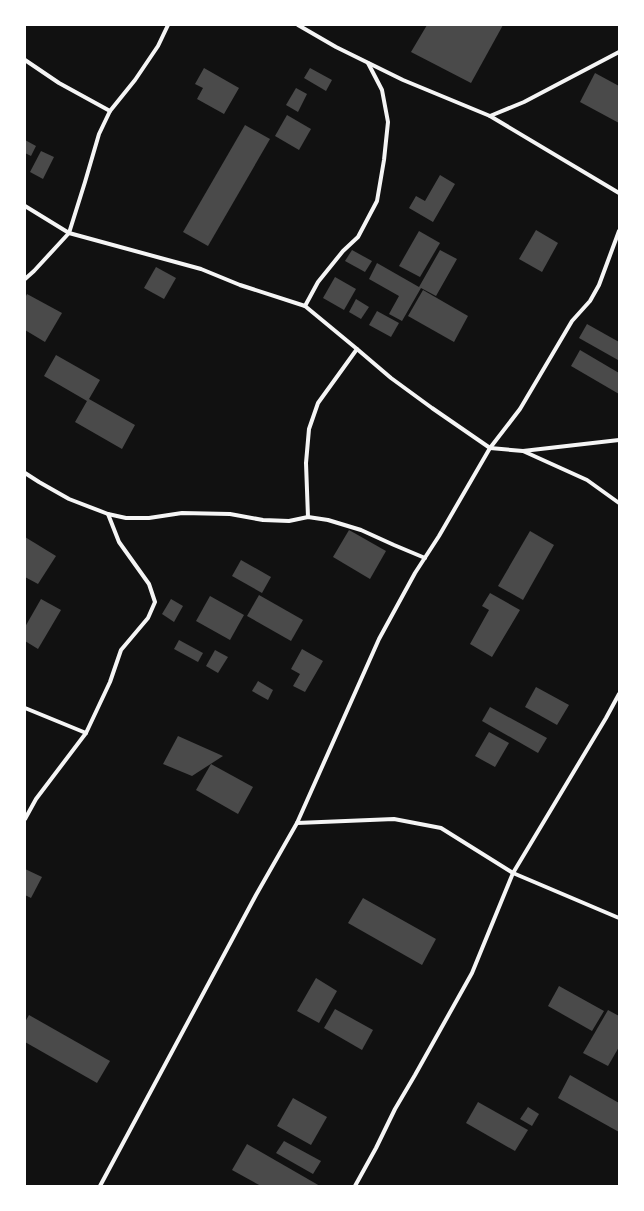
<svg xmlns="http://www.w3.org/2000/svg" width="644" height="1211" viewBox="0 0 644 1211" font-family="Ubuntu,sans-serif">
<rect width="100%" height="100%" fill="#111"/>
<g fill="#4a4a4a">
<polygon points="427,25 503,25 471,83 411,52"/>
<polygon points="204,68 239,88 224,114 197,99 203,88 195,84"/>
<polygon points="310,68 332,80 326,91 304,78"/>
<polygon points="595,73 619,86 619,123 580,102"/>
<polygon points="296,88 307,94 298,112 286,105"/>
<polygon points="287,115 311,129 299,150 275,136"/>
<polygon points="245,125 270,139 208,246 183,232"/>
<polygon points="25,140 36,146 31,156 25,153"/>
<polygon points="41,151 54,157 43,179 30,172"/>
<polygon points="440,175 455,184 433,222 409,208 416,196 425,201"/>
<polygon points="536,230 558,243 542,272 519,259"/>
<polygon points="419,231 440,243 420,277 399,266"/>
<polygon points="352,250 372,261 365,272 345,261"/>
<polygon points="440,250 457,259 436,296 421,288 402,321 389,314 399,296 369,279 377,263 419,287"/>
<polygon points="156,267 176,278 164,299 144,288"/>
<polygon points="335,277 356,289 344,310 323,298"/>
<polygon points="423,290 468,316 454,342 408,316"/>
<polygon points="27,294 62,313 45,342 25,330 25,298"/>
<polygon points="356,299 369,307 361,319 349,312"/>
<polygon points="377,311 399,323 391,337 369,325"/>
<polygon points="587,324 619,342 618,360 579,338"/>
<polygon points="580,350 619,373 619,394 571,366"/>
<polygon points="56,355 100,380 89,399 135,425 122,449 75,422 87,401 44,376"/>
<polygon points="349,530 386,551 370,579 333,557"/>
<polygon points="530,531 554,545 523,600 498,586"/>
<polygon points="25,537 56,556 38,584 25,577"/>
<polygon points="241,560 271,577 262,593 232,576"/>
<polygon points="490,593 520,610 492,657 470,644 489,610 482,606"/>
<polygon points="259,595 303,620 291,641 247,616"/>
<polygon points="210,596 244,615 230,640 196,621"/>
<polygon points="41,599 61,610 38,649 25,641 25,627"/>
<polygon points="171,599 183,606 174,622 162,614"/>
<polygon points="179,640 203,653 198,662 174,649"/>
<polygon points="302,649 323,661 305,692 293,686 300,674 291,669"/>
<polygon points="215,650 228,657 218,673 206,666"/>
<polygon points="258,681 273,690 268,700 252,691"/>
<polygon points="536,687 569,705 557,725 525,707"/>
<polygon points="490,707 547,738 538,753 482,721"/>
<polygon points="489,732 509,743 495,767 475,756"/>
<polygon points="178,736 223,756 192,776 163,764"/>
<polygon points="211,764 253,787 238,814 196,790"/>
<polygon points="25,869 42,877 31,898 25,895"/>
<polygon points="363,898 436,939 422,965 348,923"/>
<polygon points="316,978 337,991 319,1023 297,1011"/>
<polygon points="559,986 604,1011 592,1031 548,1006"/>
<polygon points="335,1009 373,1030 362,1050 324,1028"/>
<polygon points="608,1010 619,1016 619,1047 608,1066 583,1053"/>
<polygon points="29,1015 110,1061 97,1083 25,1042 25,1022"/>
<polygon points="570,1075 619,1103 619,1132 558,1098"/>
<polygon points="293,1098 327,1117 311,1145 277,1126"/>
<polygon points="478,1102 528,1130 515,1151 466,1123"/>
<polygon points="528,1107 539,1114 532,1126 520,1119"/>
<polygon points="284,1141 321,1161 313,1174 276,1153"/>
<polygon points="247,1144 320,1186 261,1186 232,1170"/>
</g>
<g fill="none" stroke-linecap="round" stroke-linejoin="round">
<g stroke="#f5f5f5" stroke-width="4">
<polyline points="298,25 336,47 403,80 490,116 619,193"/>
<polyline points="25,60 59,83 110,111"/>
<polyline points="490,116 524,102 619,52"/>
<polyline points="25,206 69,233 201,269 240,285 305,306 357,349 391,378 432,408 490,448 523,451 619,440"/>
<polyline points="25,279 34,271 69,233 85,182 99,134 110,111 135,80 158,46 168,25"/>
<polyline points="305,306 318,282 343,251 358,237 377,201 384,160 388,122 382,90 368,63"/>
<polyline points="523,451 587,480 619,503"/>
<polyline points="25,473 39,482 69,499 108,514 126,518 149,518 182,513 230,514 263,520 289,521 308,517 328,520 361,530 394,545 425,558"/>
<polyline points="308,517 306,463 309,429 318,403 357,349"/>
<polyline points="25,708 86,733"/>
<polyline points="25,819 36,799 86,733 110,682 121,650 148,618 155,602 149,584 119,542 108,514"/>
<polyline points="297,823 394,819 441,828 513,873 619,918"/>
<polyline points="100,1186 256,895 297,823 379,639 415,573 439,536 490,448 520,409 572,321 590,301 599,285 619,231"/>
<polyline points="355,1186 376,1148 395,1109 415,1075 472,973 513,873 606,718 619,694"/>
</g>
</g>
<rect width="644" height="1211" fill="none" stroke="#ffffff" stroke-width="52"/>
</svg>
